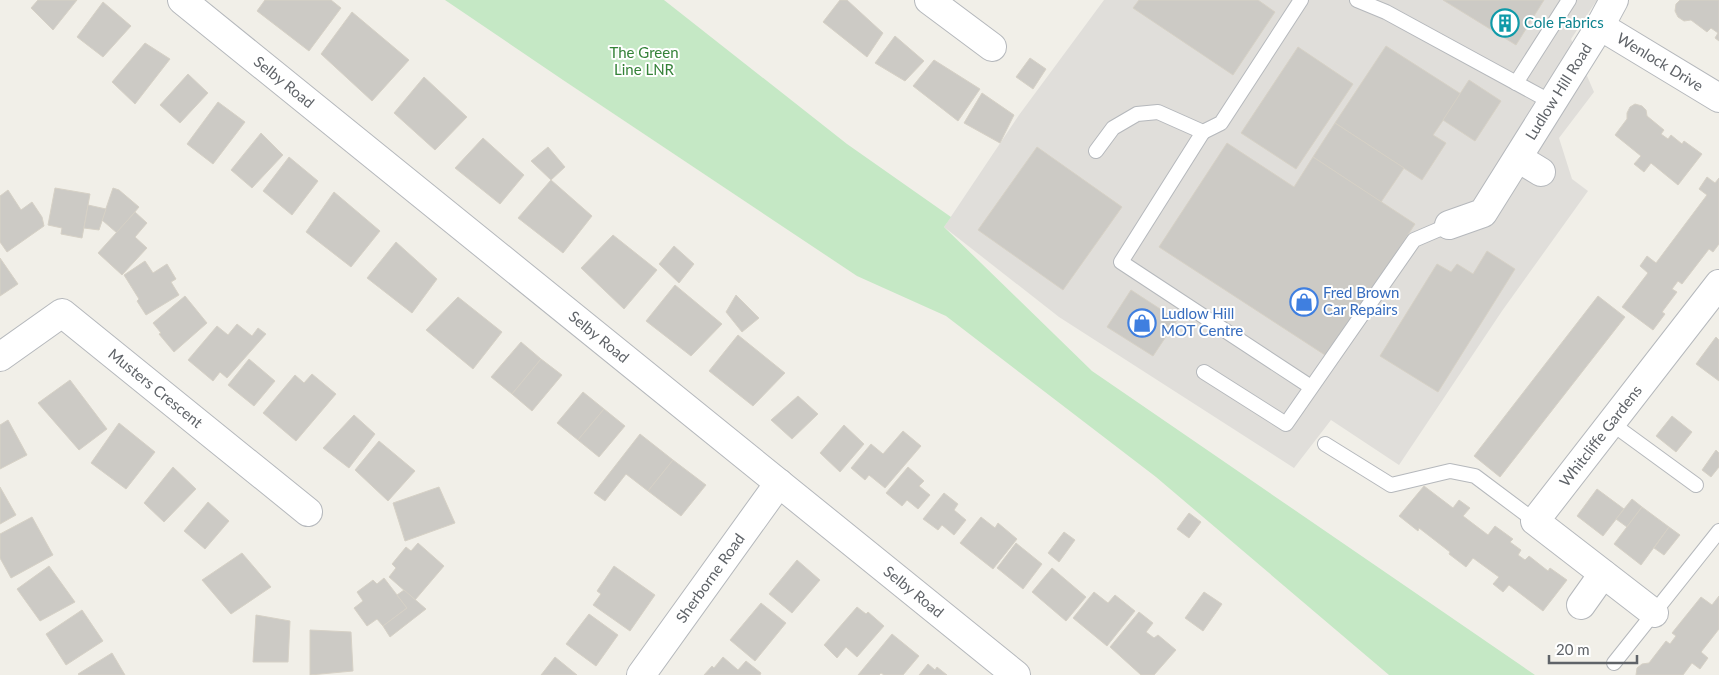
<svg xmlns="http://www.w3.org/2000/svg" width="1719" height="675" viewBox="0 0 1719 675" font-family="Lato,sans-serif">
<rect width="100%" height="100%" fill="#f1efe8"/>
<polygon fill="#e0deda" points="1104,0 1597,0 1571,39 1594,92 1559,138 1572,179 1588,191 1502,311 1399,465 1331,420 1294,468 1059,317 944,227 1019,115"/>
<polygon fill="#c5e8c5" points="445,0 664,0 847,144 951,217 944,227 1092,371 1535,675 1389,675 1156,477 946,316 857,276 563,80"/>
<g fill="#cccac5" stroke="#d6d1c6">
<polygon points="38,0 77,0 53,30 31,8"/>
<polygon points="265,0 331,0 341,8 309,51 257,11"/>
<polygon points="840,0 847,0 883,33 867,57 823,22"/>
<polygon points="1139,0 1258,0 1275,12 1233,75 1133,8"/>
<polygon points="1443,0 1544,0 1516,45"/>
<polygon points="1680,0 1719,0 1719,41 1715,38 1718,33 1711,28 1707,32 1691,20 1684,21 1678,17 1675,11 1676,4"/>
<polygon points="103,2 131,26 103,57 77,37"/>
<polygon points="352,12 409,60 372,101 321,54"/>
<polygon points="895,36 924,61 905,81 875,63"/>
<polygon points="145,43 170,59 135,104 112,82"/>
<polygon points="1386,46 1461,94 1433,135 1446,143 1422,180 1335,123"/>
<polygon points="1298,47 1353,84 1296,169 1241,133"/>
<polygon points="1030,58 1046,69 1033,89 1016,77"/>
<polygon points="934,60 980,89 958,121 913,86"/>
<polygon points="188,74 208,93 180,123 160,105"/>
<polygon points="424,77 467,117 435,150 394,113"/>
<polygon points="1469,80 1501,101 1475,141 1443,120"/>
<polygon points="982,93 1014,115 1000,143 964,123"/>
<polygon points="218,102 245,122 213,164 187,144"/>
<polygon points="1635,104 1642,106 1646,110 1647,116 1664,130 1661,134 1668,139 1671,135 1682,144 1684,141 1702,154 1678,185 1651,163 1644,172 1634,164 1641,156 1615,135 1627,119 1627,113 1630,107"/>
<polygon points="1335,123 1404,168 1381,202 1313,157"/>
<polygon points="261,133 283,155 252,188 231,170"/>
<polygon points="483,138 524,175 500,204 455,168"/>
<polygon points="1227,143 1294,187 1313,157 1415,224 1328,357 1159,247"/>
<polygon points="548,147 565,167 551,180 531,161"/>
<polygon points="1037,147 1122,207 1063,290 978,230"/>
<polygon points="289,157 318,181 292,215 263,191"/>
<polygon points="1707,177 1715,183 1719,178 1719,244 1713,252 1709,249 1682,284 1678,281 1672,289 1677,292 1662,312 1665,314 1653,330 1622,307 1648,273 1640,266 1647,256 1656,263 1707,195 1699,189"/>
<polygon points="551,180 592,216 563,253 518,218"/>
<polygon points="55,188 90,194 82,238 61,234 62,228 48,225"/>
<polygon points="113,188 119,190 139,207 117,233 102,220"/>
<polygon points="8,190 21,210 32,202 42,217 44,226 7,252 0,242 0,196"/>
<polygon points="334,192 380,231 351,267 306,232"/>
<polygon points="88,205 106,209 99,230 84,228"/>
<polygon points="135,212 147,223 135,237 147,248 122,275 98,253"/>
<polygon points="613,235 657,270 624,309 581,268"/>
<polygon points="396,242 437,279 412,313 367,278"/>
<polygon points="674,246 694,264 679,283 659,264"/>
<polygon points="1487,251 1515,269 1438,392 1380,356 1437,264 1451,272 1457,264 1473,274"/>
<polygon points="0,258 18,284 0,296"/>
<polygon points="145,261 153,273 167,264 176,279 171,282 179,295 146,315 137,301 139,299 124,275"/>
<polygon points="675,285 722,324 691,356 646,321"/>
<polygon points="1131,290 1177,320 1153,356 1107,327"/>
<polygon points="736,295 759,318 742,332 726,312"/>
<polygon points="185,296 207,323 174,352 159,334 161,333 153,323"/>
<polygon points="1598,296 1625,317 1500,477 1474,456"/>
<polygon points="458,297 502,332 473,369 426,330"/>
<polygon points="237,324 252,336 258,328 266,334 227,378 220,372 213,381 188,360 217,326 228,335"/>
<polygon points="738,335 785,373 753,406 709,371"/>
<polygon points="1716,337 1719,340 1719,381 1696,364"/>
<polygon points="521,342 541,359 512,394 491,377"/>
<polygon points="249,359 275,381 254,406 228,385"/>
<polygon points="541,359 562,375 532,411 512,394"/>
<polygon points="312,374 336,394 296,441 263,413 295,375 304,383"/>
<polygon points="70,380 107,429 79,450 38,403"/>
<polygon points="583,392 604,409 578,440 557,423"/>
<polygon points="798,396 818,414 792,439 771,420"/>
<polygon points="604,409 625,426 599,457 578,440"/>
<polygon points="354,415 375,434 349,468 323,448"/>
<polygon points="1672,416 1692,432 1676,452 1656,436"/>
<polygon points="8,420 27,455 0,469 0,425"/>
<polygon points="119,423 155,452 126,489 91,463"/>
<polygon points="844,425 864,444 840,472 820,453"/>
<polygon points="903,431 921,446 885,488 869,475 865,480 851,468 871,444 883,454"/>
<polygon points="640,434 673,460 648,491 626,474 605,501 594,493"/>
<polygon points="379,441 415,471 388,501 355,470"/>
<polygon points="1716,450 1719,453 1719,467 1711,477 1702,470"/>
<polygon points="673,460 706,485 681,516 648,491"/>
<polygon points="173,467 196,489 164,522 144,503"/>
<polygon points="908,467 924,481 919,486 930,495 918,509 907,500 902,506 886,493"/>
<polygon points="1424,486 1453,508 1459,500 1470,508 1463,516 1488,535 1495,526 1513,539 1510,542 1521,550 1518,555 1525,560 1529,556 1548,571 1550,568 1567,580 1543,611 1509,585 1503,592 1493,584 1499,577 1473,558 1466,567 1449,554 1450,552 1419,528 1418,531 1399,516"/>
<polygon points="0,487 16,515 0,524"/>
<polygon points="439,487 455,523 405,541 393,503"/>
<polygon points="1597,489 1624,509 1603,536 1577,516"/>
<polygon points="944,493 958,504 954,510 966,520 954,535 942,525 938,530 923,519"/>
<polygon points="1632,499 1642,507 1627,527 1616,519"/>
<polygon points="208,502 229,521 205,549 184,531"/>
<polygon points="1642,507 1669,527 1641,565 1614,544"/>
<polygon points="1189,513 1201,522 1189,538 1177,529"/>
<polygon points="32,517 53,555 11,578 0,558 0,534"/>
<polygon points="981,517 995,528 998,523 1017,539 993,569 960,543"/>
<polygon points="1669,527 1680,535 1664,555 1654,548"/>
<polygon points="1064,532 1075,540 1059,562 1048,553"/>
<polygon points="418,543 444,566 415,600 389,577 396,568 392,564 406,547 411,551"/>
<polygon points="1016,543 1042,564 1023,589 997,568"/>
<polygon points="242,553 271,587 231,614 202,580"/>
<polygon points="797,560 820,580 792,613 769,594"/>
<polygon points="49,566 75,602 40,621 17,589"/>
<polygon points="614,566 655,595 630,631 593,605 601,594 597,591"/>
<polygon points="1052,568 1086,597 1066,621 1032,592"/>
<polygon points="384,578 407,608 383,626 377,619 367,626 354,608 363,601 357,592 373,580 377,584"/>
<polygon points="404,590 426,609 390,637 383,626 407,608 397,595"/>
<polygon points="1094,592 1108,603 1115,595 1135,611 1107,646 1073,618"/>
<polygon points="1204,592 1222,604 1203,631 1185,618"/>
<polygon points="1719,596 1719,629 1701,652 1708,658 1700,669 1692,663 1683,675 1636,675 1637,668 1642,664 1649,663 1666,641 1670,644 1676,636 1672,633 1701,597 1712,605"/>
<polygon points="761,603 786,623 755,661 730,640"/>
<polygon points="857,607 866,614 868,612 884,626 857,657 846,647 837,658 824,645"/>
<polygon points="82,610 103,641 66,665 46,634"/>
<polygon points="1139,612 1153,623 1146,632 1154,638 1158,635 1176,650 1154,675 1141,675 1110,647"/>
<polygon points="589,614 618,635 596,666 566,644"/>
<polygon points="256,615 290,621 288,662 253,662"/>
<polygon points="310,630 351,632 353,671 310,675"/>
<polygon points="892,634 919,656 903,675 884,675 881,673 879,675 858,675"/>
<polygon points="112,653 125,675 79,675 78,674"/>
<polygon points="555,657 577,675 541,675"/>
<polygon points="723,657 738,670 746,661 761,673 760,675 704,675 712,666 714,668"/>
<polygon points="928,664 935,670 937,667 947,675 919,675"/>
</g>
<g fill="none" stroke-linecap="round" stroke-linejoin="round">
<g stroke="#b5b8bc" stroke-width="16">
<g id="lane">
<polyline points="1357,0 1386,12 1553,103"/>
<polyline points="1516,83 1569,0"/>
<polyline points="1203,132 1121,262 1311,387"/>
<polyline points="1096,151 1113,128 1137,114 1158,112 1203,132 1221,123 1301,0"/>
<polyline points="1204,372 1286,424 1414,240 1449,225"/>
<polyline points="1611,423 1696,485"/>
<polyline points="1325,444 1391,485 1450,471 1475,476 1535,521"/>
<polyline points="1614,663 1719,531"/>
</g>
</g>
<g stroke="#b5b8bc" stroke-width="30">
<g id="street">
<path id="s1" d="M182,0L1016,675"/>
<polyline points="929,0 992,47"/>
<path id="s2" d="M1600,26L1719,98"/>
<polyline points="1518,158 1541,172"/>
<path id="s3" d="M1449,225L1483,213L1600,26L1614,0"/>
<path id="s4" d="M0,357L62,313L308,512"/>
<polyline points="1581,605 1603,574"/>
<path id="s5" d="M1654,613L1535,521L1719,284"/>
<path id="s6" d="M641,675L779,483"/>
</g>
</g>
<use href="#lane" stroke="#fff" stroke-width="14"/>
<use href="#street" stroke="#fff" stroke-width="28"/>
</g>
<defs>
<g id="building-ring" transform="scale(1.4375)"><circle r="9.5" fill="#fff" stroke="#0f9aa8" stroke-width="1.5"/><path d="M-4-6H4V6H1V3H-1V6H-4ZM-2.5-4.3h1.7v1.8h-1.7ZM.8-4.3h1.7v1.8H.8ZM-2.5-1h1.7V.8h-1.7ZM.8-1h1.7V.8H.8Z" fill="#0f9aa8"/></g>
<g id="shop-ring" transform="scale(1.4375)"><circle r="9.5" fill="#fff" stroke="#3f7fe0" stroke-width="1.5"/><path d="M-5-2.5h2.3a2.7 3.5 0 0 1 5.4 0H5L5.5 6h-11ZM-1.5-2.5h3a1.5 2.3 0 0 0-3 0Z" fill="#3f7fe0"/></g>
</defs>
<g fill-rule="evenodd">
<use href="#building-ring" x="1505" y="23"/>
<use href="#shop-ring" x="1304" y="302"/>
<use href="#shop-ring" x="1142" y="323"/>
</g>
<g text-anchor="middle" stroke-width="4" stroke-linejoin="round" paint-order="stroke">
<g font-size="15" fill="#0d838f" stroke="#fff" text-anchor="start">
<text x="1524" y="28">Cole Fabrics</text>
</g>
<g font-size="15" fill="#348238" stroke="#fff">
<text x="644" y="58">The Green<tspan x="644" dy="17">Line LNR</tspan></text>
</g>
<g font-size="15" fill="#5f6368" stroke="#fff">
<text dy="5" stroke="none"><textPath href="#s2" startOffset="70">Wenlock Drive</textPath></text>
<text dy="5" stroke="none"><textPath href="#s1" startOffset="131">Selby Road</textPath></text>
<text dy="5" stroke="none"><textPath href="#s3" startOffset="179">Ludlow Hill Road</textPath></text>
<text dy="5" stroke="none"><textPath href="#s1" startOffset="536">Selby Road</textPath></text>
<text dy="5" stroke="none"><textPath href="#s4" startOffset="196">Musters Crescent</textPath></text>
<text dy="5" stroke="none"><textPath href="#s5" startOffset="258">Whitcliffe Gardens</textPath></text>
<text dy="5" stroke="none"><textPath href="#s6" startOffset="119">Sherborne Road</textPath></text>
<text dy="5" stroke="none"><textPath href="#s1" startOffset="941">Selby Road</textPath></text>
</g>
<g font-size="15" fill="#366cbe" stroke="#fff" text-anchor="start">
<text x="1323" y="298">Fred Brown<tspan x="1323" dy="17">Car Repairs</tspan></text>
<text x="1161" y="319">Ludlow Hill<tspan x="1161" dy="17">MOT Centre</tspan></text>
</g>
</g>
<path d="M1549 655v8h88v-8" fill="none" stroke="#5f6368" stroke-width="2.5"/>
<text x="1556" y="655" font-size="15" fill="#5f6368" stroke="#ffffff" stroke-width="4" paint-order="stroke">20 m</text>
</svg>
